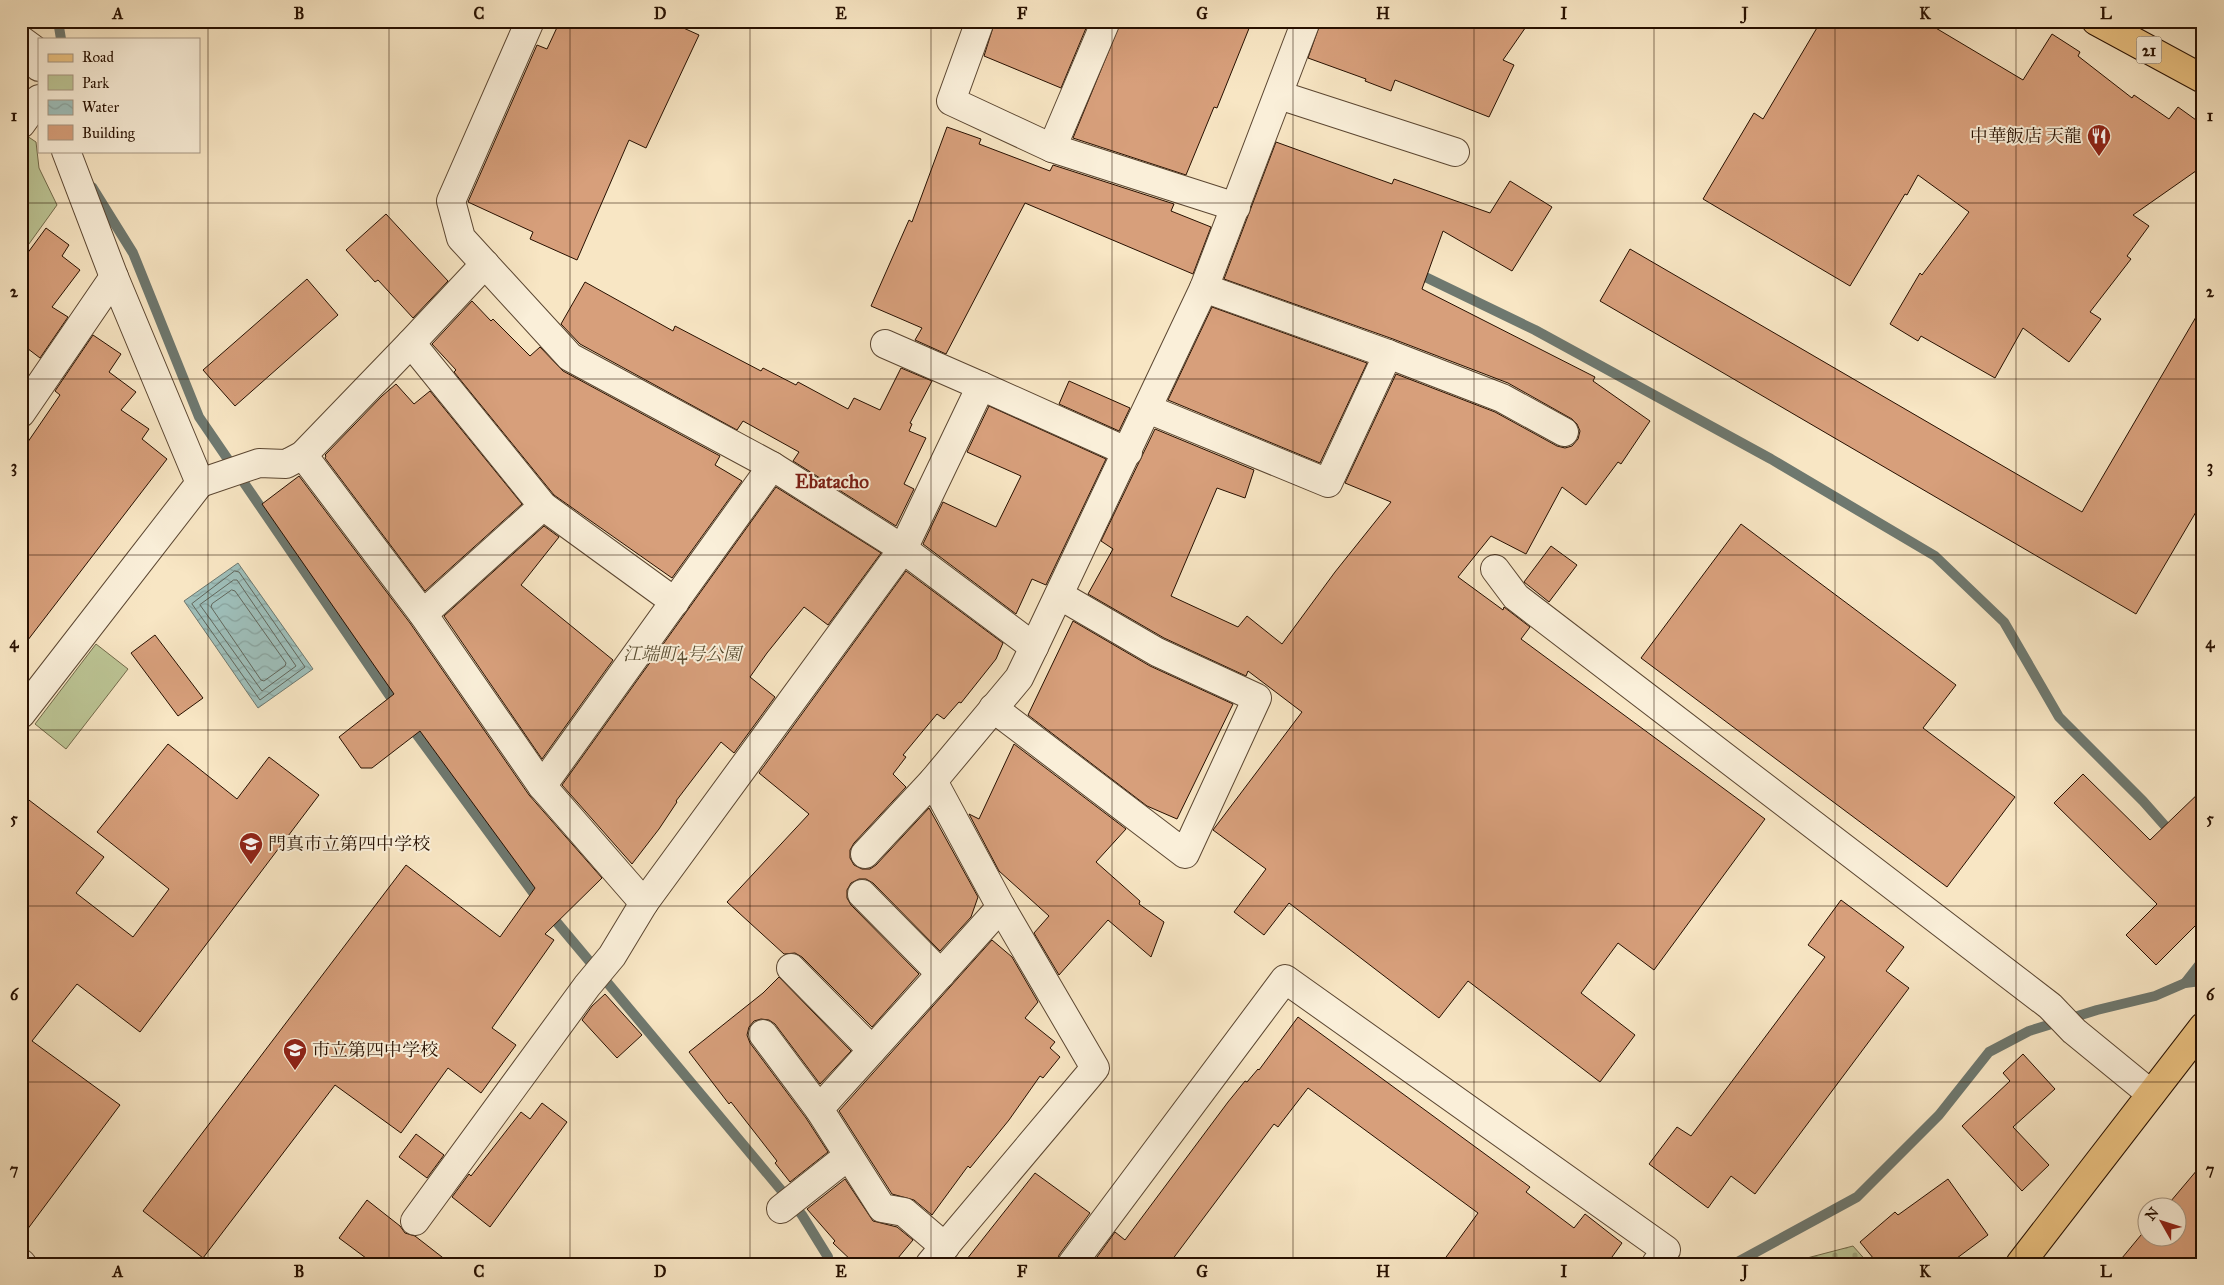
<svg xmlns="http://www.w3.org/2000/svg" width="2224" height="1285" viewBox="0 0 2224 1285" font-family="'IM FELL Great Primer','Noto Serif JP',serif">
<defs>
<pattern id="cemetery-stones" width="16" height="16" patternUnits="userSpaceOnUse" patternTransform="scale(1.25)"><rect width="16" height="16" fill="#bcc595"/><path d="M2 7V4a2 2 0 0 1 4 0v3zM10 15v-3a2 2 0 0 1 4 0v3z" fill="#a2a87f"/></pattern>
<pattern id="water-waves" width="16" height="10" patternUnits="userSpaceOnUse" patternTransform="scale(1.25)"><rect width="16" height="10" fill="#9ebeb9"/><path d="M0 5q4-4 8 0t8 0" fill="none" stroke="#88a29d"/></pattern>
</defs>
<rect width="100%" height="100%" fill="#f8e6c4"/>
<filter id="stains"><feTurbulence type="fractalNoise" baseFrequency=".004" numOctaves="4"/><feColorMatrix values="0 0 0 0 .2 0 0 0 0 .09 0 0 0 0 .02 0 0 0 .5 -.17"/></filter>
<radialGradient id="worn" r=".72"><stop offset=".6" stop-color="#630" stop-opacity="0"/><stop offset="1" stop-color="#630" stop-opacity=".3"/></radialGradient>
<polygon fill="url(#cemetery-stones)" stroke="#726a4a" points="1853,1246 1869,1264 1784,1264"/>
<g fill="#bcc595" stroke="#726a4a">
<polygon points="21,132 36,142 39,168 57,205 21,255"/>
<polygon points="96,644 128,669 66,749 35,724"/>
</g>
<polygon fill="url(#water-waves)" stroke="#6e786f" points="238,563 313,669 258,708 184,601"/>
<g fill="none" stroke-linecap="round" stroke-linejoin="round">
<g stroke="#62675c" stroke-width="1">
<polygon points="235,571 239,572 305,667 260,700 192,604"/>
<polygon points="234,580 237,580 296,666 262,691 200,605"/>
<polygon points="232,590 235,591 286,663 285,666 264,681 261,680 211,607 212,604"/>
</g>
<g stroke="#6e786f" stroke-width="10">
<polyline points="58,21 61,39"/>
<polyline points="92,187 133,253 199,417 398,708"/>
<polyline points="1415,272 1535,330 1771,459 1935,556 2004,622 2059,717 2143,801 2174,836"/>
<polyline points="409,724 540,902"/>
<polyline points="549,913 802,1215 828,1257 828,1264"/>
<polyline points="2185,983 2203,960"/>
<polyline points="1734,1264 1857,1197 1939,1115 1989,1052 2029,1031 2097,1010 2155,996 2185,983 2201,981"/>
</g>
</g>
<g fill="#d79f7b" stroke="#271000">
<polygon points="560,21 668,21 699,35 646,148 629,140 577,260 530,239 533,232 468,202 537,45 547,49"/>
<polygon points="995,21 1089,21 1061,88 984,56"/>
<polygon points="1121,21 1252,21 1217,108 1214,107 1186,175 1073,138"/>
<polygon points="1321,21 1530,21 1503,60 1514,65 1489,117 1395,80 1391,91 1365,81 1366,79 1308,58"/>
<polygon points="1821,21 1924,21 2023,80 2052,34 2080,52 2078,56 2132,98 2134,95 2169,119 2178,107 2203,125 2203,166 2133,215 2149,226 2127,256 2131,259 2090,312 2101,319 2069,362 2023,328 1995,378 1921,336 1918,341 1890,324 1920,273 1922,275 1969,212 1918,175 1907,195 1905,194 1850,286 1703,199 1754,113 1763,119"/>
<polygon points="947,127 981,139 979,144 1050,171 1053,165 1174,204 1171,211 1211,227 1193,274 1025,203 946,354 915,340 922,328 871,306 909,220 912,222"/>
<polygon points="1276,142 1392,184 1394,179 1490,213 1510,181 1552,207 1512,271 1443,231 1422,289 1595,377 1593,381 1650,421 1621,464 1618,462 1586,505 1562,487 1526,554 1491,536 1458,577 1503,610 1504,607 1530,627 1521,639 1765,819 1654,970 1618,943 1581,993 1635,1035 1600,1082 1468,981 1439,1018 1289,903 1264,935 1234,912 1266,869 1213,830 1302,712 1248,671 1246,676 1164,638 1088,594 1113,549 1101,541 1155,429 1254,470 1245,498 1217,488 1171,596 1238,627 1247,616 1282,644 1335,572 1391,502 1345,483 1396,374 1495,412 1557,446 1565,448 1572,446 1578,439 1580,431 1577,424 1572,419 1508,383 1393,339 1224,279"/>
<polygon points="386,214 448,281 413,318 378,280 375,282 346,250"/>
<polygon points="46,228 69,245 62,256 80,270 52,307 68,317 40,358 23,345 21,348 21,262"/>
<polygon points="1630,249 2082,512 2203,305 2203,500 2136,614 1600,301"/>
<polygon points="307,279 338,315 235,406 203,370"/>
<polygon points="585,282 673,331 675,326 761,371 763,368 796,385 798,382 848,409 854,398 880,410 901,368 932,381 910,423 912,424 909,431 926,438 904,484 914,489 896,526 793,461 799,452 743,421 737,430 580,344 561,324"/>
<polygon points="472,301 491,321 493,319 530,356 540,347 563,371 720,456 715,465 742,481 672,578 554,495 454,372 456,370 432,344"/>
<polygon points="1212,307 1367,363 1320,463 1168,400"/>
<polygon points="93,335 121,354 109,372 136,392 121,410 149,429 142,439 167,459 21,649 21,452 60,395 55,391"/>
<polygon points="1069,381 1130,408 1119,431 1059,404"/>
<polygon points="396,384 414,404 430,391 522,504 425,591 325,458 326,456 325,455 382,396"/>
<polygon points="989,406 1106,459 1046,585 1032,579 1016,614 923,544 943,502 996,527 1021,476 967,452"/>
<polygon points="299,476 410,623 529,795 602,878 545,934 554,940 492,1028 516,1045 481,1093 448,1068 401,1133 335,1085 203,1258 143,1211 406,865 500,937 535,888 420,731 372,768 361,768 339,737 394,694 262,504"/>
<polygon points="776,487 881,553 828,625 804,607 767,653 750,677 775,697 734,753 721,742 676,801 677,802 659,829 632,864 562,785"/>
<polygon points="1741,524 1956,685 1923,728 2015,797 1947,887 1641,658"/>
<polygon points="544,526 559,537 521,585 613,660 542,759 444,616"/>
<polygon points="1551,546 1577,565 1549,602 1524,582"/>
<polygon points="906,571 1003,643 996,659 961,703 959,702 944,719 937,714 903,755 906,757 893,774 906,787 854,843 850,850 850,858 854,865 862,869 870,869 876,865 929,808 978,897 971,917 940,951 873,883 866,879 859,879 851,883 847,890 847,898 851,905 919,974 872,1027 802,957 795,953 784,954 727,902 809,814 759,773"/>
<polygon points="1073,621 1150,666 1233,704 1177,819 1147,806 1028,715"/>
<polygon points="155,635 203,698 178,716 131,653"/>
<polygon points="168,744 237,799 269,757 319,795 140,1032 77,984 32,1041 120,1105 21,1238 21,794 104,857 76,893 133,937 169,889 97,832"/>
<polygon points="1014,744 1126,829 1096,862 1140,901 1139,904 1164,922 1151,957 1108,920 1059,975 1034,933 1049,916 999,871 969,814 979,819"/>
<polygon points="2083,774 2150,840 2203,789 2203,918 2156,965 2126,935 2157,904 2054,803"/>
<polygon points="1841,900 1904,947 1886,971 1909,988 1755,1194 1731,1176 1708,1208 1649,1164 1677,1127 1691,1136 1825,957 1808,945"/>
<polygon points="992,940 1012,957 1038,1002 1025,1018 1055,1042 1050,1048 1060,1057 1043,1078 1040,1076 1009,1120 970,1168 968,1166 932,1215 914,1200 892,1194 839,1111"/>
<polygon points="779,977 851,1051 820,1084 775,1024 769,1020 761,1019 754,1021 749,1027 747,1035 750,1043 806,1118 828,1152 790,1182 775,1163 777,1161 731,1102 729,1104 689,1052 763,993"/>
<polygon points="605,994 642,1035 617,1058 582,1020 592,1006"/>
<polygon points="1298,1017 1530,1187 1526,1192 1574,1228 1585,1214 1622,1243 1607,1264 1441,1264 1478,1213 1308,1088 1278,1127 1274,1124 1169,1264 1092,1264 1115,1232 1125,1240 1228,1102 1245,1081 1247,1082 1258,1069 1259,1070"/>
<polygon points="2023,1054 2055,1089 2013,1127 2049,1165 2022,1191 1962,1126 2010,1081 2003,1073"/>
<polygon points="542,1103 567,1122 490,1227 452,1197 469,1174 471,1176 521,1112 530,1119"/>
<polygon points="416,1134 444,1155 427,1178 399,1157"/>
<polygon points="2203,1163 2203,1264 2117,1264 2146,1229 2146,1238 2176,1238 2176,1208 2165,1208"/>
<polygon points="1035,1173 1090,1213 1059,1255 1057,1264 963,1264"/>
<polygon points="845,1179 873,1221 897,1227 913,1240 893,1264 855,1264 833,1243 835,1241 807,1209"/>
<polygon points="1948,1179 1988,1235 1949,1264 1878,1264 1860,1242 1895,1212 1898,1215"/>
<polygon points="367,1200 400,1226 405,1233 415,1236 451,1264 374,1264 339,1238"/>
</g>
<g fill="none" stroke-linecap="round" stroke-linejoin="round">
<g stroke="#5b4631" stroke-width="30">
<g id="minor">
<polyline points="530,21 451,201 461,238 570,357 772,466 542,786"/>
<polyline points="980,21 951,101 1052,148 1236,207"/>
<polyline points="21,40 36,51 39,67"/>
<polyline points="1279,95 1455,152"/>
<polyline points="21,124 39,99"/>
<polyline points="1052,148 1106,21"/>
<polyline points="1204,288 1388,354 1502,398 1564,432"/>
<polyline points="411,343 543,506 675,602"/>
<polyline points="981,386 1128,452"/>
<polyline points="1148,409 1328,483 1388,354"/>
<polyline points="21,413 114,277"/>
<polyline points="303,455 423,614 542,786 644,903"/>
<polyline points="772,466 903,549 1034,647"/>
<polyline points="200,483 259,463 286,464 303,455 411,343 485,264"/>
<polyline points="1495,569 1516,597 2050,1006 2074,1031 2151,1094"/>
<polyline points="423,614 543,506"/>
<polyline points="993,708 1185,854 1257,698 1157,652 1059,595"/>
<polyline points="21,714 200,483 114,277 66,151"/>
<polyline points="865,854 933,781"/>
<polyline points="862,894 941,974"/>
<polyline points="791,968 872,1050"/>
<polyline points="763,1034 819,1109"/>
<polyline points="781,1209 848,1156"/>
<polyline points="415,1221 587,986 612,956 644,903 903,549 981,386 885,344"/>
<polyline points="945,1247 904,1212 882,1208 819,1109 1001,907"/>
<polyline points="21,1263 22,1264"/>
<polyline points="930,1264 1095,1068 1001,907 933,781 1019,678 1034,647 1204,288 1306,21"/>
<polyline points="1072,1264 1285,979 1666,1250 1656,1264"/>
</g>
</g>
<g stroke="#271000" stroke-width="30">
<g id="major">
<polyline points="2096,21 2203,79"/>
<polyline points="2020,1264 2203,1027"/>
</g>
</g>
<use href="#minor" stroke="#faefd9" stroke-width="28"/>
<use href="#major" stroke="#ecc382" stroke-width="28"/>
</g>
<path fill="none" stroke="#271000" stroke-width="1" stroke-opacity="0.55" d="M208,21V1264M389,21V1264M570,21V1264M750,21V1264M931,21V1264M1112,21V1264M1293,21V1264M1474,21V1264M1654,21V1264M1835,21V1264M2016,21V1264M21,203H2203M21,379H2203M21,555H2203M21,730H2203M21,906H2203M21,1082H2203"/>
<defs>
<g id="restaurant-pin" transform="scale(1.25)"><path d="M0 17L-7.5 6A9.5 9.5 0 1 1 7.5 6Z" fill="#8f2418" stroke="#faefd9"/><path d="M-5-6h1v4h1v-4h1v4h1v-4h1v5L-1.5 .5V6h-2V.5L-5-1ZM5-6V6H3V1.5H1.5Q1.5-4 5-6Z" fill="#fff"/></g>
<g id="school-pin" transform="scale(1.25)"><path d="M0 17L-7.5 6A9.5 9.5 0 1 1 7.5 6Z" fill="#8f2418" stroke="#faefd9"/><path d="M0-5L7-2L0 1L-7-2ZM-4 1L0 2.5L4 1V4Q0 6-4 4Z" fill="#fff"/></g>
</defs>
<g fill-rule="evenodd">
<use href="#restaurant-pin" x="2099" y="136"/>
<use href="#school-pin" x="251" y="844"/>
<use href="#school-pin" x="295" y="1050"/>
</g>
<g text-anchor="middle" stroke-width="4" stroke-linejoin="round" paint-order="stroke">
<rect fill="#faefd9" stroke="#665341" stroke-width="1" x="2136.5" y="36.5" width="25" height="27" rx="4"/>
<g font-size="16" font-weight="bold" fill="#271000">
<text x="2149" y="56">21</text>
</g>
<g font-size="18" fill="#271000" stroke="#faefd9" text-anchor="start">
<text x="2082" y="142" text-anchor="end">中華飯店 天龍</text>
<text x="268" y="850">門真市立第四中学校</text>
<text x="312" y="1056">市立第四中学校</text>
</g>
<g font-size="18" font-style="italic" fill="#5b4f34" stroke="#faefd9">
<text x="682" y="660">江端町4号公園</text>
</g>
<g font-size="19" font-weight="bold" fill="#7a1f14" stroke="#faefd9">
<text x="832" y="488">Ebatacho</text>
</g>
</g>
<rect width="2224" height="1285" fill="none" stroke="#f8e6c4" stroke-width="55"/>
<rect x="38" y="38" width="162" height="115" fill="#faefd9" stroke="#a69682"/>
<rect x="48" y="54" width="25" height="8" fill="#ecc382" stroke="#a69682"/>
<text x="82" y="62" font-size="15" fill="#271000">Road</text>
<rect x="48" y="75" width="25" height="15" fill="#bcc595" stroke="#a69682"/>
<text x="82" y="88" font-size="15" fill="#271000">Park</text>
<rect x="48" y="100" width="25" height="15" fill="url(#water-waves)" stroke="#a69682"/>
<text x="82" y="112" font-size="15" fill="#271000">Water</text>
<rect x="48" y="125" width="25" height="15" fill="#d79f7b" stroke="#a69682"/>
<text x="82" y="138" font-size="15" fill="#271000">Building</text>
<g transform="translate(2162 1222) rotate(309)"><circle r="24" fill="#faefd9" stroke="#a69682"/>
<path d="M0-4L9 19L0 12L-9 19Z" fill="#8f2418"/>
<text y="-8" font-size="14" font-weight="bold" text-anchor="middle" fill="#271000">N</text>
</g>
<rect x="28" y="28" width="2168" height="1230" fill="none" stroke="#271000" stroke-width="2"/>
<g font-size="16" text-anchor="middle" font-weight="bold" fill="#271000">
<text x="118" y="19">A</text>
<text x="299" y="19">B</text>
<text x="479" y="19">C</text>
<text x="660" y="19">D</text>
<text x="841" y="19">E</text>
<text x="1022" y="19">F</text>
<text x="1202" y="19">G</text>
<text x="1383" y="19">H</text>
<text x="1564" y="19">I</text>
<text x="1745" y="19">J</text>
<text x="1925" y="19">K</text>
<text x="2106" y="19">L</text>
<text x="14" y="121">1</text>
<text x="2210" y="121">1</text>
<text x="14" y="297">2</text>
<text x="2210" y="297">2</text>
<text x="14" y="472">3</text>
<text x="2210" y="472">3</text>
<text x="14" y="648">4</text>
<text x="2210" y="648">4</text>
<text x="14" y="824">5</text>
<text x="2210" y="824">5</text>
<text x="14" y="1000">6</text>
<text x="2210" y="1000">6</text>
<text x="14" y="1175">7</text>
<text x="2210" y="1175">7</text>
<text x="118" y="1277">A</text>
<text x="299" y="1277">B</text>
<text x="479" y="1277">C</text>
<text x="660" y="1277">D</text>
<text x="841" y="1277">E</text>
<text x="1022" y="1277">F</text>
<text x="1202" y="1277">G</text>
<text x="1383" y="1277">H</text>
<text x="1564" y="1277">I</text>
<text x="1745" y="1277">J</text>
<text x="1925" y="1277">K</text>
<text x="2106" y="1277">L</text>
</g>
<rect width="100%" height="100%" filter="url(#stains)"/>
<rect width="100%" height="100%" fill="url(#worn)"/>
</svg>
